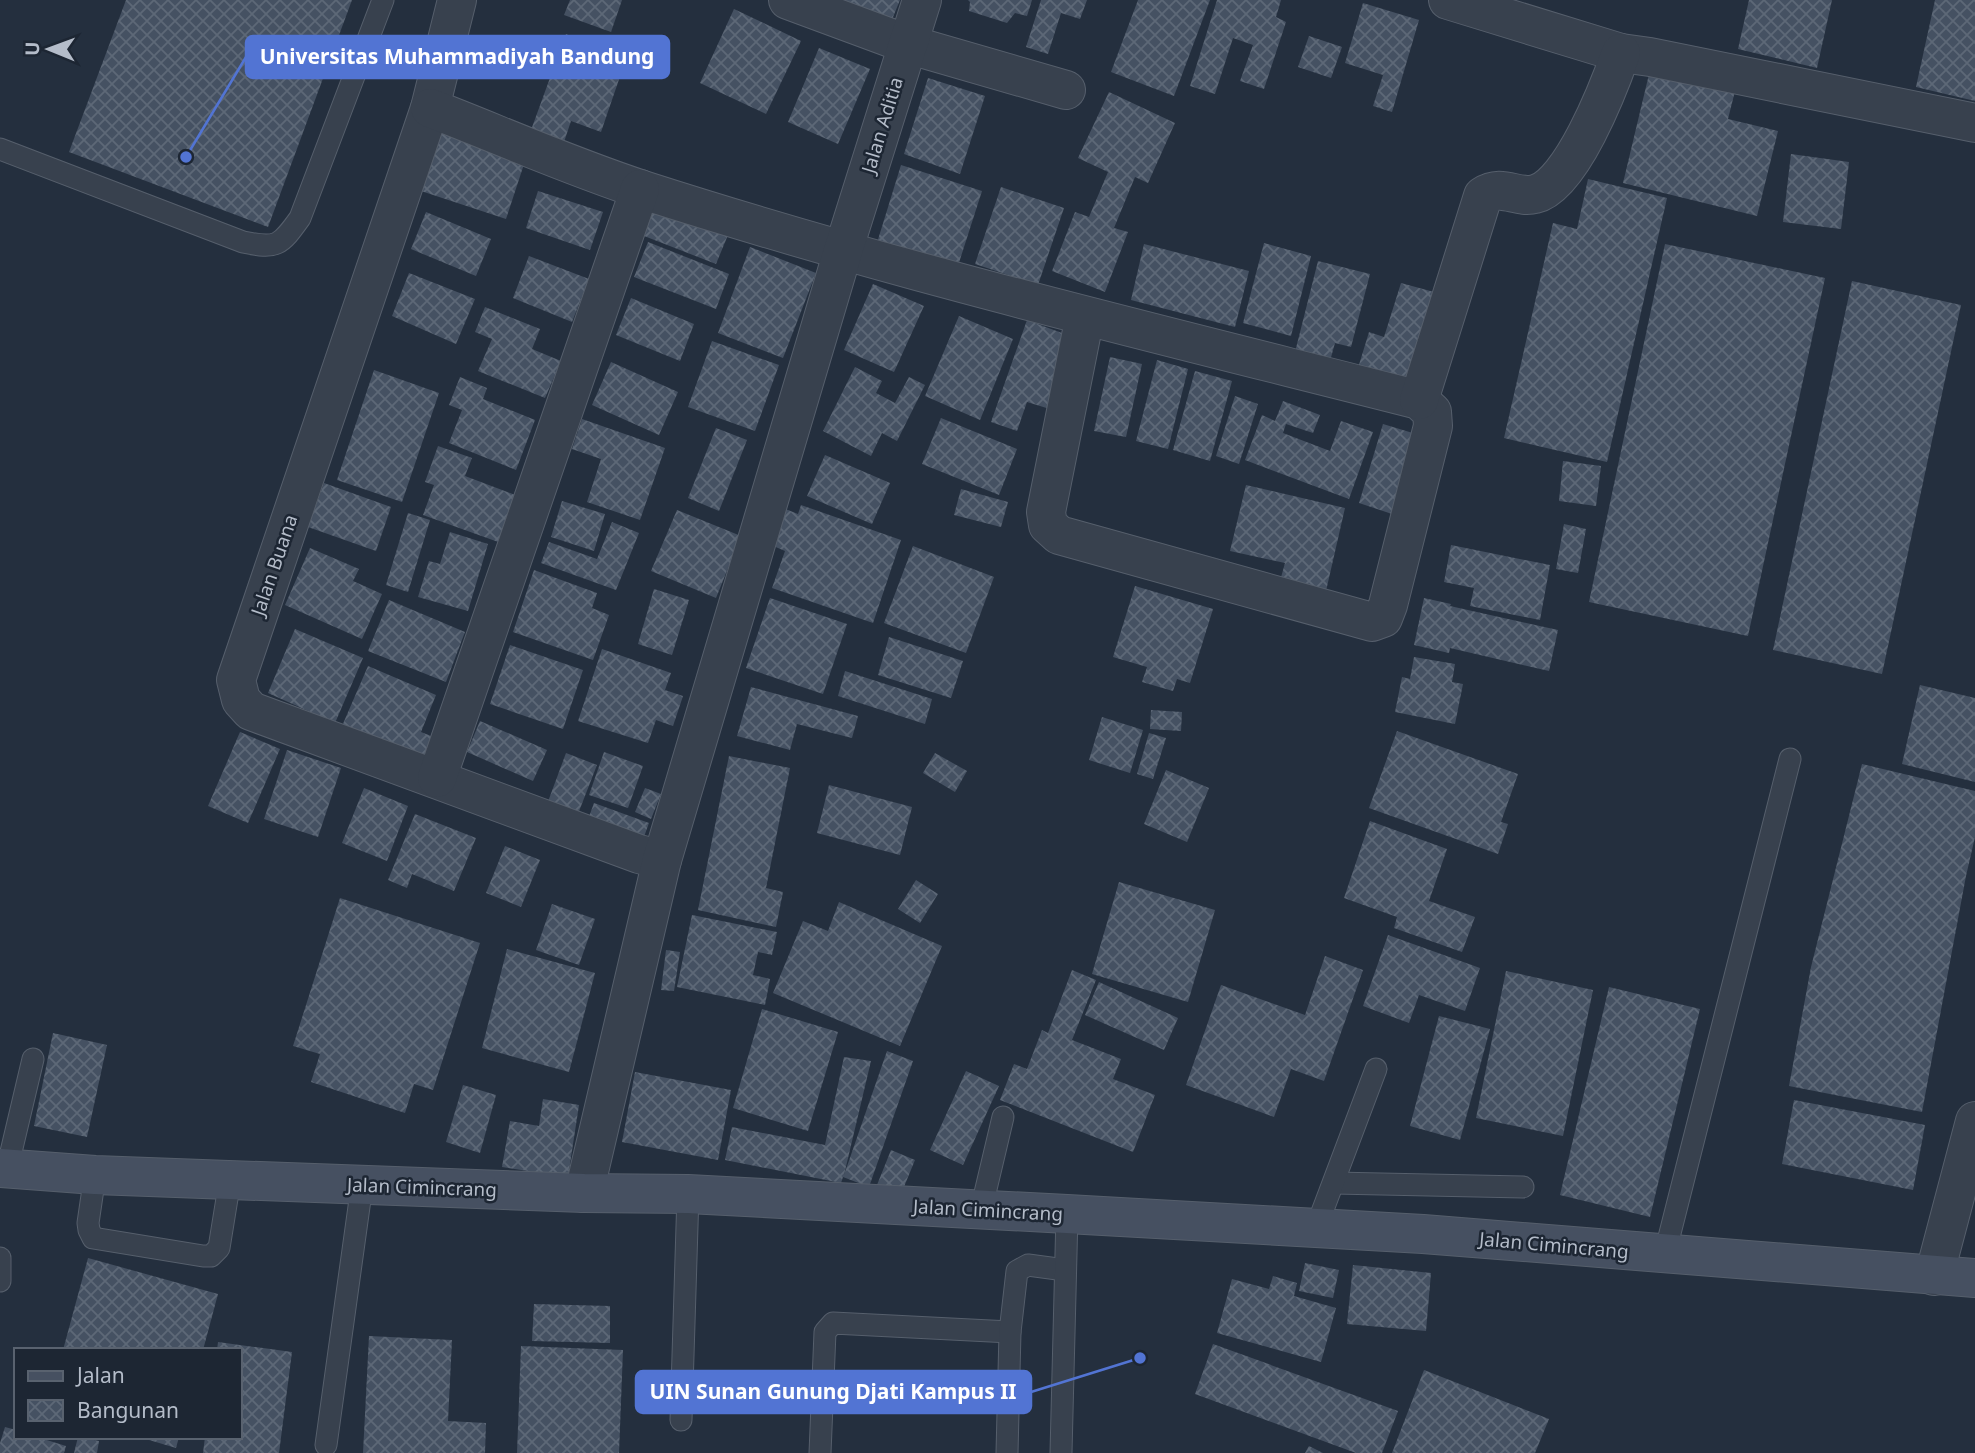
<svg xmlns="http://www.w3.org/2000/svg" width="1975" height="1453" viewBox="0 0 1975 1453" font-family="'Noto Sans',sans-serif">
<defs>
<pattern id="building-cross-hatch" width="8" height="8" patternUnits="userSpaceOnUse" patternTransform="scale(1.75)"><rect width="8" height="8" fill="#455162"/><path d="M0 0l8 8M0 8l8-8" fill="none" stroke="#5d6877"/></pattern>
</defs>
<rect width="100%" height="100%" fill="#242f3e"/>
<g fill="url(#building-cross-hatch)">
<polygon points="126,0 352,0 268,227 69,152"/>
<polygon points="570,0 622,0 611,32 564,15"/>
<polygon points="840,0 900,0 891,22"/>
<polygon points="968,0 1032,0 1027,16 1015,13 1007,23 969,11 970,2"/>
<polygon points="1041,0 1087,0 1080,19 1061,13 1048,54 1026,47"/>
<polygon points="1138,0 1210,0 1174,96 1111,72"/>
<polygon points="1217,0 1281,0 1276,17 1286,22 1264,89 1240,81 1253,45 1233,38 1215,94 1190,86"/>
<polygon points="1749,0 1832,0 1817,68 1738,49"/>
<polygon points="1935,0 1975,0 1975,101 1916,87"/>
<polygon points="1363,3 1419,20 1392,112 1373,106 1383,75 1345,63"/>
<polygon points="734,9 801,41 766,114 700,83"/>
<polygon points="566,34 596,48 626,59 601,132 571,121 563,145 531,130"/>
<polygon points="1309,36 1342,47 1331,78 1298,67"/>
<polygon points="819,48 870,69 838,144 788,122"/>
<polygon points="1650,70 1735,91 1728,119 1778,131 1757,216 1623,183"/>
<polygon points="928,78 985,96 960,174 904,154"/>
<polygon points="1109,92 1175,123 1148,183 1135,177 1114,228 1128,232 1105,292 1052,271 1075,212 1089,217 1108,172 1078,158"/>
<polygon points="440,130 526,158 506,219 421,191"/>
<polygon points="1791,154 1849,162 1841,229 1783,222"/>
<polygon points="901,165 982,191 956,272 876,246"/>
<polygon points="1588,179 1667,198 1607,462 1504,438 1553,223 1577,229"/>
<polygon points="1001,187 1064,208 1038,285 975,264"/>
<polygon points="538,191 603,212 590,250 526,228"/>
<polygon points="650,204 728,235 716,264 639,234"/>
<polygon points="426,212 491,239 476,276 411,249"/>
<polygon points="648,242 729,274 716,309 634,277"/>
<polygon points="1264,243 1311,256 1291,336 1243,323"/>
<polygon points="1144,244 1249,271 1235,327 1131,300"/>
<polygon points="1665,244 1825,278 1748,636 1589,602"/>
<polygon points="750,247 816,273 783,358 718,333"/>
<polygon points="529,256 589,279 572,322 513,298"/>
<polygon points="1318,261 1370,274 1351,347 1335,343 1330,361 1295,352"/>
<polygon points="409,273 475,299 456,344 392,316"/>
<polygon points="1852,281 1961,305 1882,674 1773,650"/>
<polygon points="1401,283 1434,292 1406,383 1358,368 1369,332 1384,337"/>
<polygon points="873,284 924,306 894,372 844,350"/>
<polygon points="631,298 694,324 680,361 616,335"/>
<polygon points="485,307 540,329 532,349 561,361 545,398 478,371 492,339 475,332"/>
<polygon points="959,316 1013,339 980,420 925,396"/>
<polygon points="1027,320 1078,339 1053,410 1027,402 1017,431 991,422"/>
<polygon points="712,341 779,365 755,431 688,407"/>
<polygon points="1110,357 1142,364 1126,437 1094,431"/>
<polygon points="1157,360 1188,369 1168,449 1136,441"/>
<polygon points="611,362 678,392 659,435 592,405"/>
<polygon points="855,367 882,381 876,393 895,403 909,377 925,385 897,441 882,433 871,456 823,431"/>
<polygon points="374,370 439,393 402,502 337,480"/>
<polygon points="1195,371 1232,381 1210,461 1173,450"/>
<polygon points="460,377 487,388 483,399 535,420 516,470 449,443 462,410 449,405"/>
<polygon points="1235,396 1258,404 1239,464 1216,456"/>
<polygon points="1283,401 1320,415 1313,433 1286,424 1283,433 1330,451 1341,421 1373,432 1349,499 1245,460 1262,415 1275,421"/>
<polygon points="941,418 1017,449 999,495 922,464"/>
<polygon points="582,419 665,448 640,520 587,502 601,459 572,449"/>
<polygon points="1383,424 1426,437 1401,517 1359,503"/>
<polygon points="716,428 747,440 719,511 688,498"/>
<polygon points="438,446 472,458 465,476 518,496 501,543 423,515 434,485 425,482"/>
<polygon points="825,455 890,483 872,524 807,496"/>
<polygon points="1563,461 1601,466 1596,506 1559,501"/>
<polygon points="324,483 391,507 376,551 308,527"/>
<polygon points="1246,485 1345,508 1326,591 1280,581 1285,563 1230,551"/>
<polygon points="961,489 1008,502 1001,527 954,515"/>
<polygon points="562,501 605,514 594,551 551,537"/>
<polygon points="801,505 901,540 873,623 772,588 785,551 771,545 783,508 798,514"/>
<polygon points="677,510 741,536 716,598 651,571"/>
<polygon points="408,513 430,520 408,592 386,585"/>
<polygon points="612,522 639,533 616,590 541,563 549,542 597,559"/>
<polygon points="1564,524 1586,529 1578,573 1556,569"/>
<polygon points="450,532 488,544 468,611 418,597 429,561 440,564"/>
<polygon points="1451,545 1550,565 1540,620 1470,606 1474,588 1444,582"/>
<polygon points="913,546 994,577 966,653 884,623"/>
<polygon points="310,548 359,569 353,581 382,594 362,639 285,605"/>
<polygon points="534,570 597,593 592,608 609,615 593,660 513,632"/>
<polygon points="1135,586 1213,609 1190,683 1177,679 1173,691 1142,682 1147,667 1113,657"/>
<polygon points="654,589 689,600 672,655 638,644"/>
<polygon points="770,598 847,624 823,694 746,668"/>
<polygon points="1424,598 1451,604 1450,606 1558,630 1549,671 1450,648 1449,653 1414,645"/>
<polygon points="389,600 465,632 446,682 368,651"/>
<polygon points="295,629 363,658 335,723 268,693"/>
<polygon points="889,637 963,661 951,698 878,675"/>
<polygon points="510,645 583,670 563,729 490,704"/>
<polygon points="602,649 671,673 665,690 683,696 673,726 656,720 648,743 578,721"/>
<polygon points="1414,657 1455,664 1452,682 1463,684 1455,724 1395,712 1402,677 1410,679"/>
<polygon points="368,666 436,695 421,732 436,738 425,763 342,726"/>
<polygon points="845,671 932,699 925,724 838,696"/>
<polygon points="1920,685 1975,698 1975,782 1902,764"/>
<polygon points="751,687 858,716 852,738 797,724 790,750 737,736"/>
<polygon points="1151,710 1182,712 1181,731 1150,729"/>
<polygon points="1102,717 1143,730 1130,773 1089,760"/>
<polygon points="480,721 547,750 533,781 467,752"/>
<polygon points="1397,731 1518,774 1501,822 1508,824 1498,854 1369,808"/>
<polygon points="240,732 280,749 248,823 208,806"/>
<polygon points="1149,733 1166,738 1153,779 1137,774"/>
<polygon points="287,750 341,768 318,837 264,819"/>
<polygon points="604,752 643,766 628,808 589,795"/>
<polygon points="566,753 597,765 576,819 546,807"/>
<polygon points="935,753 967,771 955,792 923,773"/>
<polygon points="729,756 790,768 766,888 783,892 776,927 698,910"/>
<polygon points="1862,764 1975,791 1975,837 1966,876 1922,1112 1789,1086 1811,967"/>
<polygon points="1166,770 1209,788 1187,842 1144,824"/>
<polygon points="829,785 912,807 900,855 817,833"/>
<polygon points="364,788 408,806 387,861 342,843"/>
<polygon points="645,788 661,794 651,819 635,812"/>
<polygon points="594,803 649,823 641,845 586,825"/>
<polygon points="415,814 476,838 454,891 412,874 407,888 388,880"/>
<polygon points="1370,821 1447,849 1429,901 1475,917 1462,952 1394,928 1397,917 1344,898"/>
<polygon points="505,846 540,860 521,907 486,893"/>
<polygon points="916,880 938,894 920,923 898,909"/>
<polygon points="1119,882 1215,910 1188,1002 1092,974"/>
<polygon points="340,898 480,943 433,1090 414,1084 405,1113 311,1082 320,1054 293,1046"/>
<polygon points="839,902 942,946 900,1046 773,993 803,921 828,931"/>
<polygon points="552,904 595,919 579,965 536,950"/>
<polygon points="692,915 777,932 772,955 758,952 753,975 770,979 765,1005 677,987"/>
<polygon points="1388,935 1480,968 1465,1011 1419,995 1409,1023 1363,1006"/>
<polygon points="507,949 595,973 569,1072 482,1048"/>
<polygon points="666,950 680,952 674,991 661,990"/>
<polygon points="1325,956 1363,970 1324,1081 1291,1069 1274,1117 1186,1085 1221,985 1305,1015"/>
<polygon points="1072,970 1096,980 1072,1040 1121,1059 1113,1079 1155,1095 1133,1152 1000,1100 1014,1064 1027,1069 1042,1030 1048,1033"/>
<polygon points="1506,971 1593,990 1563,1136 1476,1118"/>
<polygon points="1099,982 1178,1018 1164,1050 1085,1015"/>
<polygon points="1609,987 1700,1009 1650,1217 1560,1195"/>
<polygon points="762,1009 838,1032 808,1131 733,1108"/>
<polygon points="1439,1016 1490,1029 1460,1140 1410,1126"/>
<polygon points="53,1033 107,1045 87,1137 34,1126"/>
<polygon points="887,1051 913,1061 869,1187 843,1177 841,1183 725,1160 732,1127 825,1145 844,1057 871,1061 844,1175"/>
<polygon points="966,1071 999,1086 963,1165 930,1150"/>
<polygon points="635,1072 731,1090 718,1160 622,1142"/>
<polygon points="463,1085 496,1095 480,1153 446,1142"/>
<polygon points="543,1099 579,1105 568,1177 502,1167 510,1121 539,1126"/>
<polygon points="1794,1100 1925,1125 1913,1190 1782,1164"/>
<polygon points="891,1150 915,1160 899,1199 875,1190"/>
<polygon points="88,1258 218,1294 203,1350 63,1350"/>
<polygon points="1305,1263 1339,1270 1333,1298 1299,1291"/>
<polygon points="1353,1265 1431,1273 1426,1331 1347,1324"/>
<polygon points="1273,1276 1297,1283 1294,1296 1336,1308 1321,1362 1217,1333 1232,1279 1269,1289"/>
<polygon points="534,1304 610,1306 610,1343 532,1341"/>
<polygon points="369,1336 452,1340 448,1421 486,1423 485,1453 363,1453"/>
<polygon points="218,1342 292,1352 279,1453 203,1453 205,1437 240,1437 240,1350 217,1350"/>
<polygon points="1213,1344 1398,1411 1382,1453 1356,1453 1195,1394"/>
<polygon points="521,1346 623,1350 619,1453 517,1453"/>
<polygon points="1424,1370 1549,1419 1535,1453 1392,1453"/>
<polygon points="5,1427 16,1430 16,1437 37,1437 66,1446 64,1453 0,1453 0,1443"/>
<polygon points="78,1437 99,1441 97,1453 74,1453"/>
<polygon points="139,1437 179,1437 176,1448"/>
<polygon points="1309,1446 1323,1453 1305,1453"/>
</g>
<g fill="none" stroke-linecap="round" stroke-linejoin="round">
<g stroke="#565f6c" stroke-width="23">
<g id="service">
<path d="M0,149L243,242C277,249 280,246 300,218L383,0"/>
<polyline points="7,1169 33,1059"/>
<polyline points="95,1175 88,1223 89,1230 93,1238 203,1256 211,1256 219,1248 230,1180"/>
<polyline points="1334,1183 1523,1187"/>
<polyline points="981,1210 1003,1117"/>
<polyline points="1316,1228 1376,1069"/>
<polyline points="1665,1253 1790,759"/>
<polyline points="0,1258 0,1281"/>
<polyline points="681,1420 688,1194"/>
<polyline points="326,1445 362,1185"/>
<polyline points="820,1453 825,1332 833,1323 1010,1332"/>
<polyline points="1007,1453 1010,1332 1017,1271 1028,1265 1065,1270"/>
<polyline points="1061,1453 1067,1214"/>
</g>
</g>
<g stroke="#565f6c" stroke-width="40">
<g id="minor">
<polyline points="457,0 430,108 236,680 241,700 251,711 639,854 662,860"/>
<polyline points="788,0 907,44 1066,90"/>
<polyline points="1448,0 1621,53 1650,57 1975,123"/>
<path d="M430,108C500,135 572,167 643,190C898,272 1159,334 1419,400L1432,412L1433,426L1388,605L1383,618L1372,622L1059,535L1048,525L1046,512L1085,316"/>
<path d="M1419,400L1483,196C1503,183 1516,199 1535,194C1571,186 1609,87 1621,53"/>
<polyline points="437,778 640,189"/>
<polyline points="584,1193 662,860 843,251 922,0"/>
<polyline points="1934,1276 1975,1121"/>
</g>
</g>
<g stroke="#565f6c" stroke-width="40">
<polyline id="secondary" points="0,1168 95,1175 584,1193 688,1194 1067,1214 1423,1234 1975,1278"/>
</g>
<use href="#service" stroke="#38414e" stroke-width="21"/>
<use href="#minor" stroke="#38414e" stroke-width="38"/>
<use href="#secondary" stroke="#465061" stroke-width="38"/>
</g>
<g text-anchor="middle" stroke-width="5" stroke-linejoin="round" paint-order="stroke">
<g font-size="19" fill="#b4bcc9" stroke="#1d2633">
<text transform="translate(882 125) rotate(-73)" y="7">Jalan Aditia</text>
<text transform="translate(274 565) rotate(-71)" y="7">Jalan Buana</text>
<text transform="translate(422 1187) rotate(2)" y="7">Jalan Cimincrang</text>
<text transform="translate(988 1210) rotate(3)" y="7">Jalan Cimincrang</text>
<text transform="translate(1554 1245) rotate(5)" y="7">Jalan Cimincrang</text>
</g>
</g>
<path fill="none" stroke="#5274d3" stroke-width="2.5" d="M186 157L246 57M1140 1358L1031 1392"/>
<g fill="#5274d3" stroke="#1d2633" stroke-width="2.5">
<circle cx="186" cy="157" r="7"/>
<circle cx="1140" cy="1358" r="7"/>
</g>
<g fill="#5274d3" stroke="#5274d3" stroke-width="2.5">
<rect x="246" y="36" width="423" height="42" rx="7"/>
<rect x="636" y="1371" width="395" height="42" rx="7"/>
</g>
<g font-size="21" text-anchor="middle" font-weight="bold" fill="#fff">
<text x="457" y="64">Universitas Muhammadiyah Bandung</text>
<text x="833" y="1399">UIN Sunan Gunung Djati Kampus II</text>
</g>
<rect x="14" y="1348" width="228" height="91" fill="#1d2633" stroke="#59626f" stroke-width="2"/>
<rect x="28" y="1371" width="35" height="10" fill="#465061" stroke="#59626f" stroke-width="2"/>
<text x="77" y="1383" font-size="21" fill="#b4bcc9">Jalan</text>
<rect x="28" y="1400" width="35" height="21" fill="url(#building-cross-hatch)" stroke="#59626f" stroke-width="2"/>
<text x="77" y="1418" font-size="21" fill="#b4bcc9">Bangunan</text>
<g transform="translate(49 49) rotate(271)" stroke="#1d2633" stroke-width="5" paint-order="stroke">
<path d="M0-5L12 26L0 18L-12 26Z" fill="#b4bcc9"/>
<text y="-10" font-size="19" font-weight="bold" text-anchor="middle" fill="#b4bcc9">U</text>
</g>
</svg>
